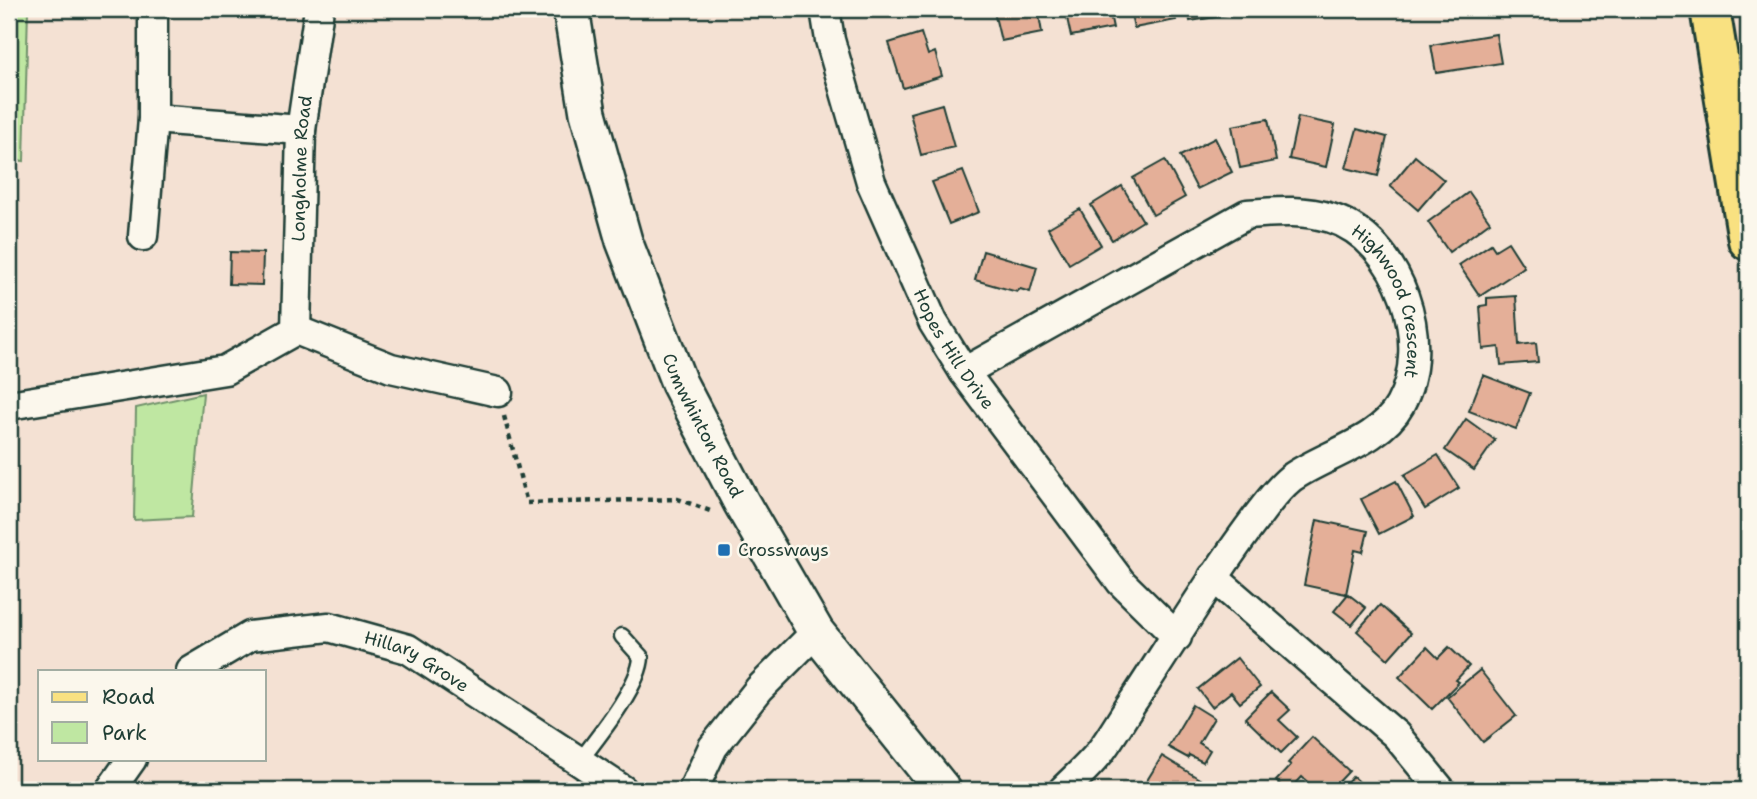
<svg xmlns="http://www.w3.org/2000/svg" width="1757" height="799" viewBox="0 0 1757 799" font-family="'Shantell Sans',sans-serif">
<rect width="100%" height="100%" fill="#f4e1d3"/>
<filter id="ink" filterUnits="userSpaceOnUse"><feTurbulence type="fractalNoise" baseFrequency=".0143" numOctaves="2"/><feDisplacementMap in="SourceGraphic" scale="14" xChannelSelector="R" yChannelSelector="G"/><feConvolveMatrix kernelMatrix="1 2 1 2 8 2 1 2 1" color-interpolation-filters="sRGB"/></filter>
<g filter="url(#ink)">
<g fill="#bfe7a2" stroke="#6f926b" stroke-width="2">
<polygon points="9,9 28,9 24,161 9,159"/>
<polygon points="203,393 192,517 134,520 136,408"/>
</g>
<g fill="#e4af98" stroke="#1f3d34" stroke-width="2">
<polygon points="1010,9 1038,9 1042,33 1001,41 994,12"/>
<polygon points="1065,9 1109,9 1113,28 1071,36"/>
<polygon points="1130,9 1174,9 1176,20 1134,28"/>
<polygon points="1188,9 1240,9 1241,13 1190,21"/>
<polygon points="921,33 928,55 935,52 942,76 903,88 889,43"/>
<polygon points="1496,34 1501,63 1436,73 1431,45"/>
<polygon points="942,104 954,147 921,155 910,113"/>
<polygon points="1298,117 1335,125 1326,167 1289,159"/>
<polygon points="1268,119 1276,161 1240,168 1232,126"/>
<polygon points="1357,129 1387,137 1378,176 1346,168"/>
<polygon points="1215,138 1232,172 1197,189 1180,156"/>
<polygon points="1415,156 1444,180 1418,210 1390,186"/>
<polygon points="1165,160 1185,197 1153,215 1133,178"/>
<polygon points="963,171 979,212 949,224 932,182"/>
<polygon points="1122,186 1143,221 1112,240 1091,205"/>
<polygon points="1469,192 1490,222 1449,252 1428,222"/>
<polygon points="1080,209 1101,245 1069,264 1048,228"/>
<polygon points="1508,242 1524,267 1480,296 1459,265 1491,244 1495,250"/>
<polygon points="983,251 1037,267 1030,292 1020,289 1017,292 975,280"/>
<polygon points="230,252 263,253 262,285 229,284"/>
<polygon points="1516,296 1519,345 1536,343 1538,362 1501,365 1499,347 1483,349 1480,306 1487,305 1487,298"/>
<polygon points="1483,375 1530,393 1516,429 1469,411"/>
<polygon points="1466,419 1495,440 1474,470 1445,450"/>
<polygon points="1438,455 1459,488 1425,509 1404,475"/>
<polygon points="1396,481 1414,516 1379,534 1361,499"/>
<polygon points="1317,520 1368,531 1363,552 1355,550 1346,594 1304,585"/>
<polygon points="1348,594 1366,608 1352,625 1334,611"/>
<polygon points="1380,605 1411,633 1388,659 1357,631"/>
<polygon points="1427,647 1438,658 1449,647 1469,666 1456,680 1459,682 1432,709 1399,677"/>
<polygon points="1237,658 1260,687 1240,703 1231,692 1212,707 1198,689"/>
<polygon points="1480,670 1516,716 1483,742 1447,697"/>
<polygon points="1271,692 1290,710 1279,720 1297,737 1281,753 1245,718"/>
<polygon points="1193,705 1214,718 1199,743 1210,750 1203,762 1189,755 1188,758 1168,747"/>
<polygon points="1312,737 1349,771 1331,790 1316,790 1302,777 1290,790 1286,790 1276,781 1291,765 1288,763"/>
<polygon points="1162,756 1211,786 1209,790 1148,790 1143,787"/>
<polygon points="1353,776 1368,790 1341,790"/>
</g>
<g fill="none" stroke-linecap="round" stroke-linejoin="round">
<g stroke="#1f3d34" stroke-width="19">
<path id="service" d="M579,762C597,738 640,686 641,657L622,636"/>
</g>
<g stroke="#1f3d34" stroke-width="33">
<g id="minor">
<path id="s1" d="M825,9L830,40L871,182L933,322L964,372L1121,582L1177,637"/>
<polyline points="153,119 301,130"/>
<polyline points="143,236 153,119 153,19"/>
<polyline points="296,330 391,368 498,392"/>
<path id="s2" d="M964,372L1247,214C1276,212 1302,209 1331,218C1400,240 1434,343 1400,405C1380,442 1323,455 1291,478C1280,487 1268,502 1259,514C1214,573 1176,637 1135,699C1123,716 1113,735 1100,752C1089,766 1075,778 1063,790"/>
<path id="s3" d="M9,405L225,370L296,330L301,130L319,9"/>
<polyline points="1213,577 1396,735 1441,790"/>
<path id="s4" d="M191,671L250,636L329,627L408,649L623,790"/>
<polyline points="110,790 132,759"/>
<polyline points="693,790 713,747 759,689 816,632"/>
</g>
</g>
<g stroke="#1f3d34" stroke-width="40">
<g id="tertiary">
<path id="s5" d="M571,9L588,113L624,241L679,383L741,502L816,632L943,790"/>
</g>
</g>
<g stroke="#1f3d34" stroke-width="44">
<polyline id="primary" points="1710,9 1748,240"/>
</g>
<polyline stroke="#1f3d34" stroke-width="4.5" stroke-dasharray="5 5" stroke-linecap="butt" points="504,416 527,503 678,499 710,511"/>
<use href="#service" stroke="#fbf7ec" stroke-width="14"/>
<use href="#minor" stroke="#fbf7ec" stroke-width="28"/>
<use href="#tertiary" stroke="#fbf7ec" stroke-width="35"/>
<use href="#primary" stroke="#f9e181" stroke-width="38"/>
</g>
</g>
<rect fill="#1f6fb2" stroke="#fbf7ec" stroke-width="2.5" x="717" y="543" width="14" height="14" rx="3.5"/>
<g text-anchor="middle" stroke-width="5" stroke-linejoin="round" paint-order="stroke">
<g font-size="18" fill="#1f3d34" stroke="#fbf7ec">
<text dy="6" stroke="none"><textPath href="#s3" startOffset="462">Longholme Road</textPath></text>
<text dy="6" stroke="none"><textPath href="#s2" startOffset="518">Highwood Crescent</textPath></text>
<text dy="6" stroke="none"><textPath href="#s1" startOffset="366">Hopes Hill Drive</textPath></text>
<text dy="6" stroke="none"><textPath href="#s5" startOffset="439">Cumwhinton Road</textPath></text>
<text dy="6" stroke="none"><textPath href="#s4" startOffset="243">Hillary Grove</textPath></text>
</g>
<g font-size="18" fill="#1f3d34" stroke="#fbf7ec" text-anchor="start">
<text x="738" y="556">Crossways</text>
</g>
</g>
<rect width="1757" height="799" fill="none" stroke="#fbf7ec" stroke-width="35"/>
<rect x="18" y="18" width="1722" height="764" fill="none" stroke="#1f3d34" stroke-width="2.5" filter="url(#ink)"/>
<rect x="38" y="670" width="228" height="91" fill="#fbf7ec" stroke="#a3ada2" stroke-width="2"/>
<rect x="52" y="692" width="35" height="10" fill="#f9e181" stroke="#a3ada2" stroke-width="2"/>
<text x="102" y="704" font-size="21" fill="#1f3d34">Road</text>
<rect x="52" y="722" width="35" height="21" fill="#bfe7a2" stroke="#a3ada2" stroke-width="2"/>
<text x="102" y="740" font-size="21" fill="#1f3d34">Park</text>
</svg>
